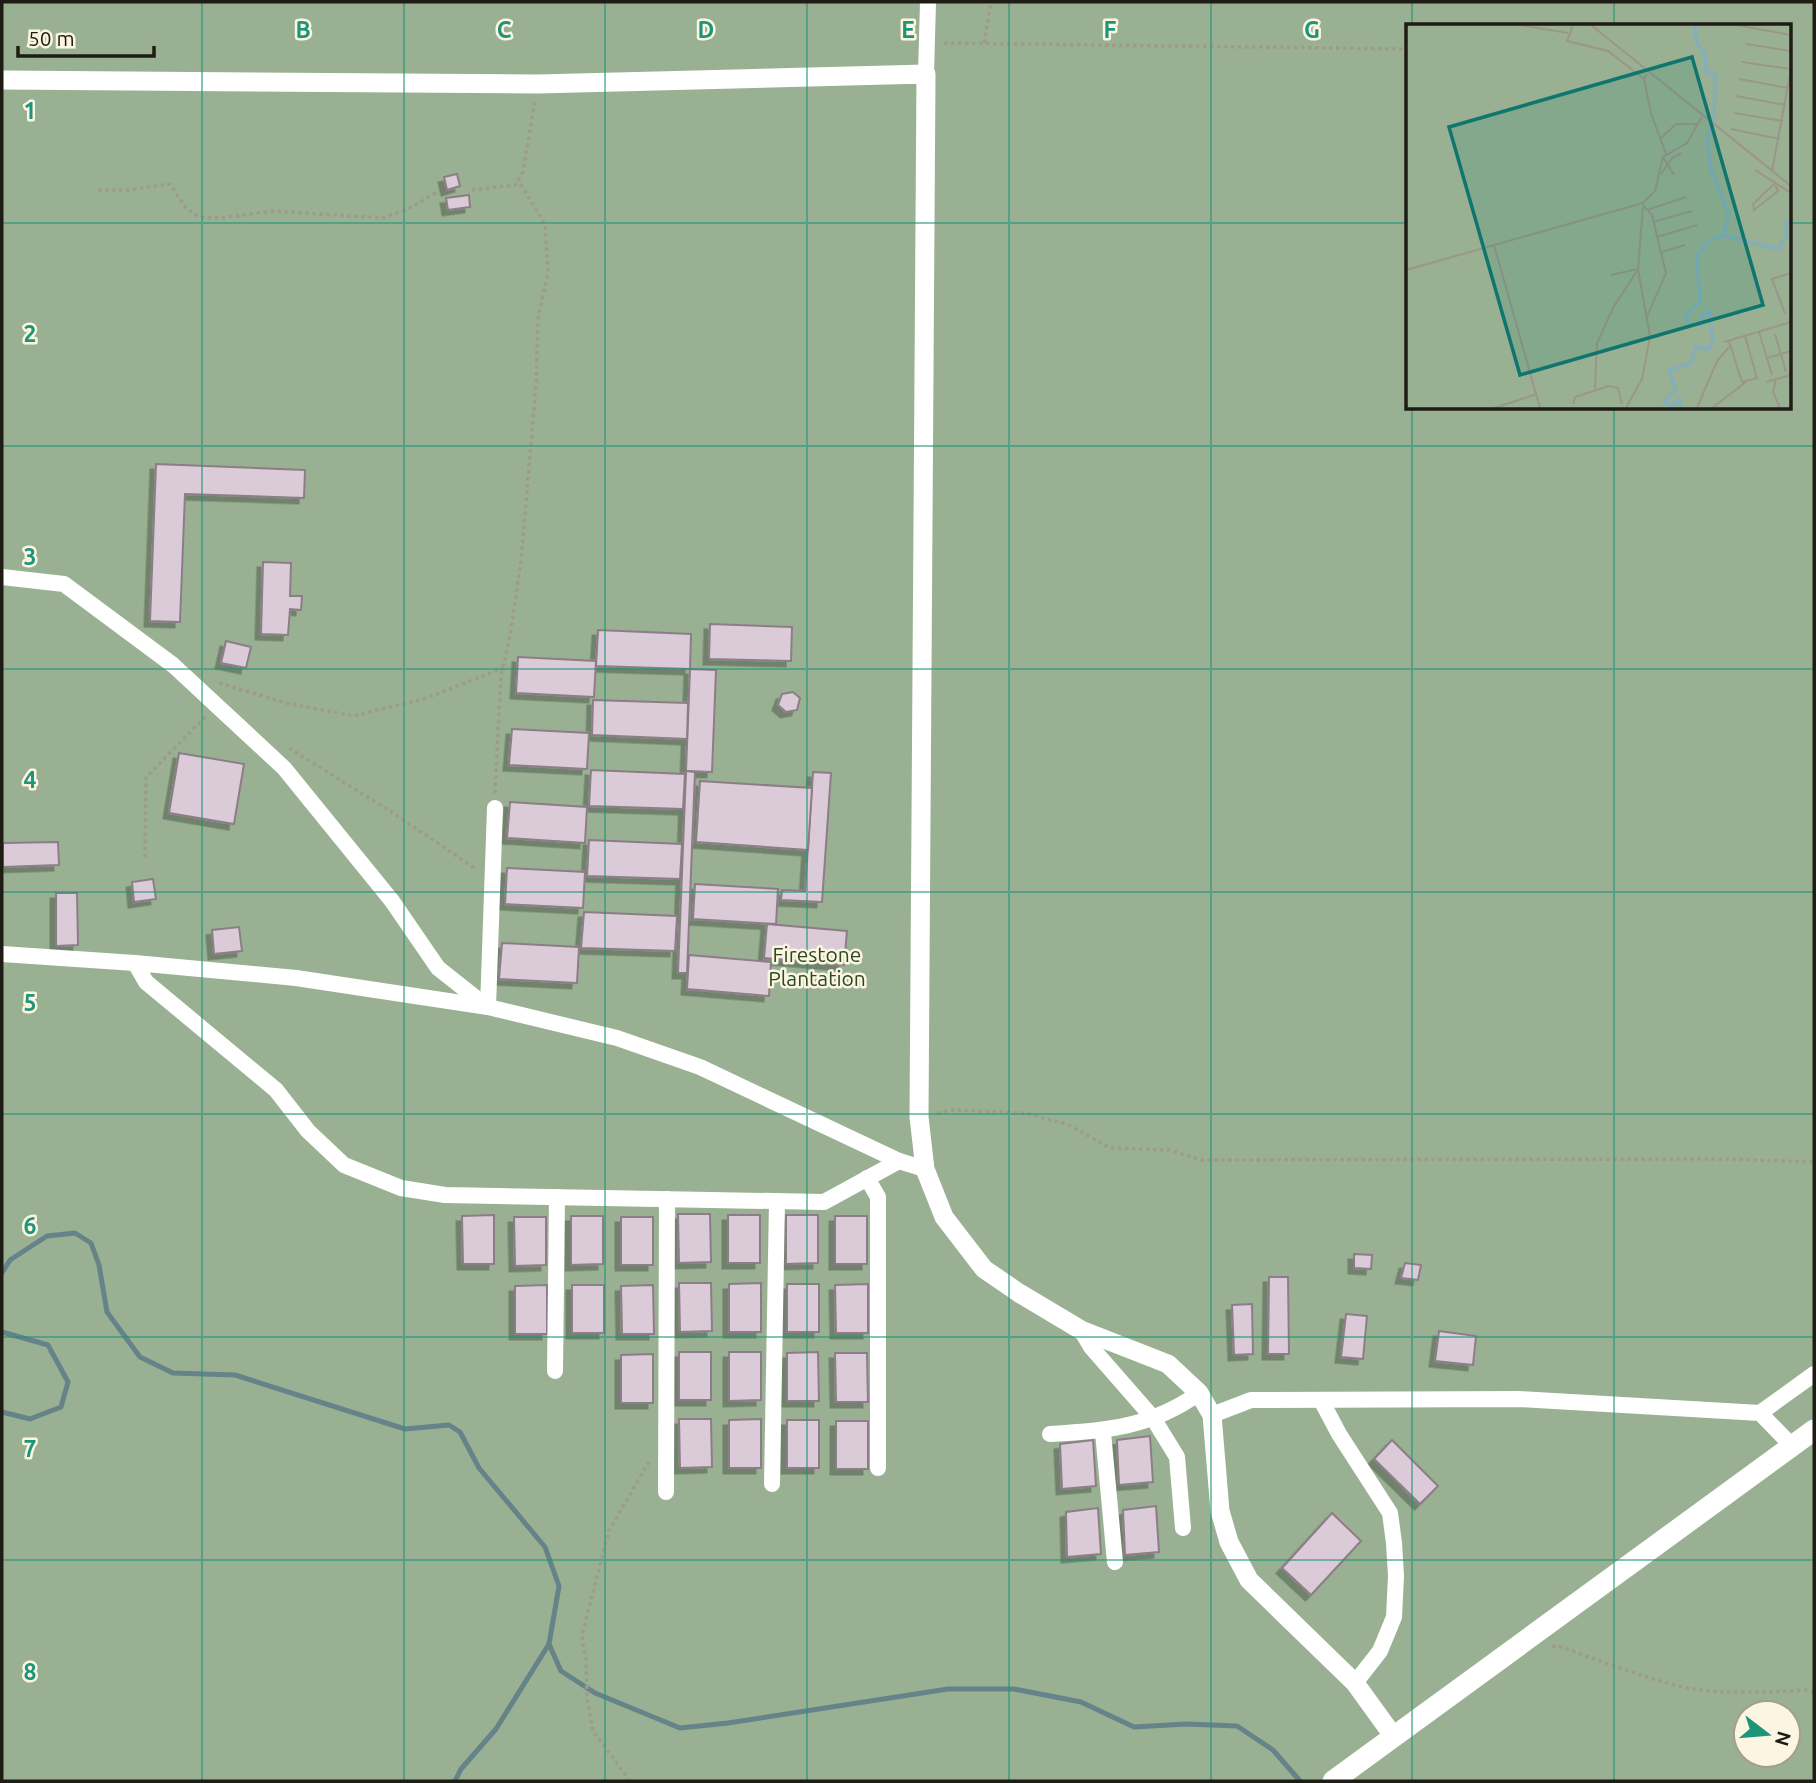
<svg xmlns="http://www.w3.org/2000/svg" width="1816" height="1783" viewBox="0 0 1816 1783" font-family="Ubuntu,sans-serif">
<defs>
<filter id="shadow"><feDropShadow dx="-5.5" dy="5.5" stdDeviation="0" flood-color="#0004"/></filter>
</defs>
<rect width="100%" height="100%" fill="#eee8d5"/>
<path fill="#99b192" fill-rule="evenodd" d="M2,2H1814V1781H2ZM1408,26H1790V408H1408ZM1746,1713H1788V1755H1746Z"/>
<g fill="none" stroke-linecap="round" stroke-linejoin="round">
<g stroke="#658389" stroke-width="5">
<polyline points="2,1273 10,1260 47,1236 75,1233 91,1243 99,1265 107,1312 140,1357 173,1373 235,1375 405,1429 449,1425 460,1432 479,1468 545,1547 559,1586 549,1644 496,1729 461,1769 455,1781"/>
<polyline points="2,1332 48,1345 68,1382 61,1407 30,1419 2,1412"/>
<polyline points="549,1644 561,1671 595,1693 680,1728 728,1723 948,1689 1014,1689 1081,1702 1134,1727 1186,1724 1237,1726 1273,1750 1300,1781"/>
</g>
</g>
<g fill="#dbcad7" stroke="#8d7d88" stroke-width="2" filter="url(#shadow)">
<polygon points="457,174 460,186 447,190 444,177"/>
<polygon points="469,195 470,207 448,210 446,198"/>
<polygon points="156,464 305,470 304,498 185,494 180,622 150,621"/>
<polygon points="263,562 291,563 290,596 302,596 301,610 290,609 288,635 261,634"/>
<polygon points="710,624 792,627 791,661 709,659"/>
<polygon points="598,630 691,634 690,669 596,666"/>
<polygon points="226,641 251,647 246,668 221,663"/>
<polygon points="518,657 596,661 594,697 516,693"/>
<polygon points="690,669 716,670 712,772 686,771"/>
<polygon points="793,692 800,698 797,710 786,712 778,705 782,694"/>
<polygon points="593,700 688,703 687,739 592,735"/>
<polygon points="512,729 589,733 587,769 509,765"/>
<polygon points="179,753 244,764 234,824 169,813"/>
<polygon points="591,770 685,774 683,809 589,806"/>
<polygon points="686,771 695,772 687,973 678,973"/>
<polygon points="813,772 831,773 822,902 781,900 782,890 805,891"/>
<polygon points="700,781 812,788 808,850 696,842"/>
<polygon points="510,802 587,807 585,843 507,838"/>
<polygon points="589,840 682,844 680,879 587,876"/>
<polygon points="58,842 59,865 3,867 3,843"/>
<polygon points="507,868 585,872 583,908 505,904"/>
<polygon points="153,879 156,899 134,902 132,882"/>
<polygon points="695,884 778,889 776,924 693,919"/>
<polygon points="56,893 77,893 78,945 56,946"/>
<polygon points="584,912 677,916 675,951 581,948"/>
<polygon points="767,924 847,931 844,965 764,958"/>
<polygon points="239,927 242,951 214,954 212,930"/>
<polygon points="502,943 579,947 577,983 499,979"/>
<polygon points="689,955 771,962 769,996 687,989"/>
<polygon points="678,1214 710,1214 711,1262 679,1263"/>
<polygon points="494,1215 494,1264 463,1264 462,1216"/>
<rect x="728" y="1215" width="32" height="48"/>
<polygon points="786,1215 818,1215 818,1263 786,1264"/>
<polygon points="571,1216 603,1216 603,1264 571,1265"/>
<rect x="835" y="1216" width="32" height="48"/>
<polygon points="514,1217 546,1217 546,1265 515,1266"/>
<rect x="621" y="1217" width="32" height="48"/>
<polygon points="1354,1254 1372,1255 1371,1269 1354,1268"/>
<polygon points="1405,1263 1421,1265 1418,1280 1401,1278"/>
<polygon points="1269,1277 1288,1277 1289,1354 1268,1354"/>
<polygon points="679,1283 711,1283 712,1331 680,1332"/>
<polygon points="761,1283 761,1332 729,1332 729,1284"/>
<rect x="787" y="1284" width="32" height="48"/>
<polygon points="868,1284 868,1333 836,1333 835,1285"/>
<polygon points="547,1285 547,1334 515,1334 515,1286"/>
<rect x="572" y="1285" width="32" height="48"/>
<polygon points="653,1285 654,1334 622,1334 621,1286"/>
<polygon points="1252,1304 1253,1354 1234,1355 1232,1305"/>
<polygon points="1346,1314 1367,1316 1363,1359 1341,1357"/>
<polygon points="1439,1331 1476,1336 1473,1365 1435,1361"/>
<rect x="679" y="1352" width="32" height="48"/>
<polygon points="729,1352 761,1352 761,1400 729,1401"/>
<polygon points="818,1352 819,1401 787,1401 787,1353"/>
<polygon points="835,1353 867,1353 868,1402 836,1402"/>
<polygon points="653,1354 653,1403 621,1403 621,1355"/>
<polygon points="679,1419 711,1419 712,1467 680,1468"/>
<polygon points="761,1419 761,1468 729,1468 729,1420"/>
<rect x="787" y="1420" width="32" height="48"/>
<rect x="836" y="1421" width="32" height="48"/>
<polygon points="1150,1436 1153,1482 1119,1485 1117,1440"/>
<polygon points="1093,1440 1096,1486 1062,1489 1060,1444"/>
<polygon points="1392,1440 1438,1486 1420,1504 1374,1459"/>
<polygon points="1156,1506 1159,1552 1125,1555 1123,1510"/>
<polygon points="1098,1508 1101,1554 1067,1557 1066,1512"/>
<polygon points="1332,1513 1361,1541 1311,1595 1282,1568"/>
</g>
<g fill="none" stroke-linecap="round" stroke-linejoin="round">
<g stroke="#9f9b8c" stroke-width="3.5" stroke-dasharray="3.5 3.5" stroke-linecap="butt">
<polyline points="944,43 1408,49"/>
<polyline points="984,43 991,2"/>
<polyline points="98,190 129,190 170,184 186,208 199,217 220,218 273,211 383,218 408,209 439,191"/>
<polyline points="472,190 515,185 523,172 535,100"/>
<polyline points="219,683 286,703 354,716 427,698 503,668"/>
<polyline points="289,748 390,811 476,869"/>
<polyline points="495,793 501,675 510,636 521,561 536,386 538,319 548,273 545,224 518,180"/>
<polyline points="145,857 146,777 206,716"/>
<polyline points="937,1113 950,1110 1025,1113 1067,1124 1110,1148 1170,1150 1201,1160 1722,1159 1814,1162"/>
<path d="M1552,1646L1561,1647C1602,1661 1658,1684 1700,1690C1736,1694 1772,1692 1808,1690L1814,1692"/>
<polyline points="630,1781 593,1731 587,1698 586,1660 582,1635 609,1530 649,1462"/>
</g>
<g stroke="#fff" stroke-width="16">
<polyline points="926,74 928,2"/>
<polyline points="2,577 64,584 173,665 284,768 392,901 438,968 486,1006"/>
<polyline points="2,954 135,963 296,978 488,1007 617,1038 700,1067 899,1161"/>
<polyline points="135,963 146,982 276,1090 308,1131 344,1165 401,1188 445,1195 824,1202 899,1161 925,1169"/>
<polyline points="488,1007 495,808"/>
<polyline points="867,1178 878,1197 878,1468"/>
<polyline points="1081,1330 1091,1347 1153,1418 1177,1457 1183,1528"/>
<polyline points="555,1371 557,1197"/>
<polyline points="1321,1400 1339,1434 1390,1513 1394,1543 1396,1576 1394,1617 1380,1651 1355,1683"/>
<polyline points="1760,1413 1814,1374"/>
<polyline points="1212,1415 1251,1400 1519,1399 1760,1413 1792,1446"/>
<polyline points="1103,1432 1115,1562"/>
<path d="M1050,1434C1106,1431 1152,1427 1199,1393"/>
<polyline points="772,1484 777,1201"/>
<polyline points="666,1492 667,1199"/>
</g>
<polyline stroke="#fff" stroke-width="19" points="2,80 538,84 926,74 919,1117 925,1169 944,1217 984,1269 1019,1293 1081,1330 1168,1364 1199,1393 1212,1415 1220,1511 1229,1542 1249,1580 1355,1683 1394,1737"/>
<polyline stroke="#fff" stroke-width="21" points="1333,1781 1814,1430"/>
</g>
<path fill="none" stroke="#1e9478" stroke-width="2" stroke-opacity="0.55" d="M202,2V1781M404,2V1781M605,2V1781M807,2V1781M1009,2V1781M1211,2V1781M1412,2V26M1614,2V26M2,223H1408M1790,223H1814M1412,408V1781M1614,408V1781M2,446H1814M2,669H1814M2,892H1814M2,1114H1814M2,1337H1814M2,1560H1814"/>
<g text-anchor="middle" stroke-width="5" stroke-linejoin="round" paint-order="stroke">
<g font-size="21" fill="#284a1e" stroke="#fcf5e2">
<text x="817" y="962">Firestone<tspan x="817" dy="24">Plantation</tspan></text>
</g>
</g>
<g transform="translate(1406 24)">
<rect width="385" height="385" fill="#eee8d5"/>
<path d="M0,1H385V384H0Z" fill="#99b192"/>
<path fill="none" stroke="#83afbb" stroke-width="3.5" d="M289,1L290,17L299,30L300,49L309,50L308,98M306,103L301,114L305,146L323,190L317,211M274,384V375L265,382L258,378L270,366L263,346L285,339L290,323L302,325L307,317L303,287L296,291L294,301L285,300L279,292L294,278L291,232L304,216L317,211L372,225L381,211L380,198L385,199"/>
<path fill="none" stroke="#9b9688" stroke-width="2" d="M114,1L162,9M167,1L161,17L202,27L238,55M185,1L385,162M330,1L385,11M340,20L385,27M336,38L385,45M241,50L238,55L245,89L260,130M333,55L382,64M330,72L380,81M328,89L377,97M325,105L374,115M254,115L270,100H291M257,133L268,151M349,146L385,169M366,147L385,45M255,150L267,133L276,129M368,160L347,180L348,186L372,167L369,161M237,181L246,191L260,249L240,295M241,186L280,173M247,198L286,187M251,213L291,201M88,221L134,384M256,228L279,221M0,246L237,179L249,167L257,133L281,119L296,93M205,251L232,245M379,290L366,255L385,249M353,308L366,351M369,310L380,348M323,317L336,358L351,354L339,312M318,318L385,298M361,334L385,327M370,355L367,368L374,384M360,358L385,351M189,365L191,319L208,282L231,247M167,380L169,373L203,362L212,364L216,380M88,384L131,370M220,384L236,355L244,313L232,245L237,183M291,384L311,337L324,322M306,384L340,358"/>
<path fill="#0f766e" fill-opacity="0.15" stroke="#0f766e" stroke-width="3.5" d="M286,33L357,281L114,351L43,103Z"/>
<rect width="385" height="385" fill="none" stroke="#1e1c15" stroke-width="3.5"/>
</g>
<g font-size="23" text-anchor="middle" font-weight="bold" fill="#1e9478" stroke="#fcf5e2" stroke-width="5" stroke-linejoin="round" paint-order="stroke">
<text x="303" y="38">B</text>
<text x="504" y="38">C</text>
<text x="706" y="38">D</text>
<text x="908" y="38">E</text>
<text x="1110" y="38">F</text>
<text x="1312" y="38">G</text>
<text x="30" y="119">1</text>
<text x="30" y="342">2</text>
<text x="30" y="565">3</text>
<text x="30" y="788">4</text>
<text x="30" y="1011">5</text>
<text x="30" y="1234">6</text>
<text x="30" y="1457">7</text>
<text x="30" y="1680">8</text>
</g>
<rect width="1816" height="1783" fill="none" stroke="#1e1c15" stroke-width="7"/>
<g transform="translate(1767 1734) rotate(106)"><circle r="33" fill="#fcf5e2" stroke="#a39e90" stroke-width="2"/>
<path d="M0-5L12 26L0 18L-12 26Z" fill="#1e9478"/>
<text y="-10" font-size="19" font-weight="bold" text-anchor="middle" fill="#1e1c15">N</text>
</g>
<path d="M18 46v10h136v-10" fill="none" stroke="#1e1c15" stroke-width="3.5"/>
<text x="28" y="46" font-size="21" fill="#1e1c15" stroke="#fcf5e2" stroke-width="5" paint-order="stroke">50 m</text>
</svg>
